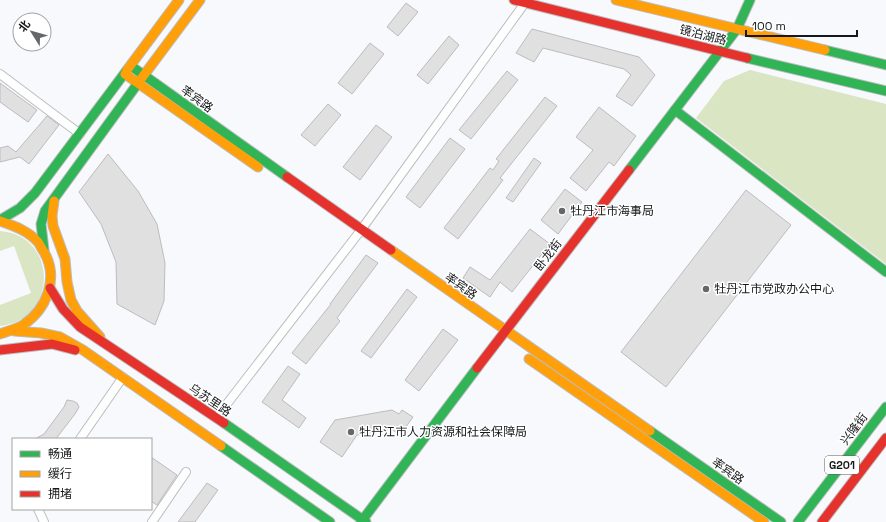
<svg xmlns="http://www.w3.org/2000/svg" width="886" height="522" viewBox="0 0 886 522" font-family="'Space Grotesk','Noto Sans SC',sans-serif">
<rect width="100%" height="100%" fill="#f8f9fd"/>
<g fill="#d9e5c3">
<polygon points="750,70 886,104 886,264 696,118 724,81"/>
<path d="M0,231C59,235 58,321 0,326V305L31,293L14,246L0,251Z"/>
</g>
<g fill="#e0e0e1" stroke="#bdbcbd">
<polygon points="406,3 418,12 398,36 387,27"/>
<polygon points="532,29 639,57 655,75 632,106 616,96 631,75 624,69 543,48 534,62 516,53"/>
<polygon points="449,36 459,45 428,84 417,75"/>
<polygon points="370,43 384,54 352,94 338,83"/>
<polygon points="507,71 518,80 471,139 459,130"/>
<polygon points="0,83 37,110 28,122 0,102"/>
<polygon points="545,97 557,106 500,178 503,180 458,239 444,228 490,168 493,170 499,161 496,159"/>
<polygon points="328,104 341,115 315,146 301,135"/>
<polygon points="599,107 636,136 614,166 609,162 586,191 570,178 593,150 576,137"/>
<polygon points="47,116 59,125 29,164 20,157 0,162 0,148 8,146 16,152"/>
<polygon points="376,125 392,137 360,180 343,167"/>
<polygon points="450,138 465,149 420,208 406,197"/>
<polygon points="108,154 138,191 157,224 165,263 164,301 155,325 117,304 116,262 101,224 79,192"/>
<polygon points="534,158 541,163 513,202 506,198"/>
<polygon points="565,189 582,202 558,234 541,220"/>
<polygon points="746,190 791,225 666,387 621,352"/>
<polygon points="530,229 550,244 512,292 500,282 490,297 463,278 470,267 490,280"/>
<polygon points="366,255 378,263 337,318 340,321 306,364 292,353 331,304 330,304"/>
<polygon points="407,289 417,297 371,358 361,351"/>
<polygon points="443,329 458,340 419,391 405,380"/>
<polygon points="288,366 300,374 282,400 306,418 299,428 262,402"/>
<polygon points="67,400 73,401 77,403 79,407 75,414 58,436 56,439 35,439 44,434 64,407"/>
<polygon points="392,410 399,414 402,410 413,417 400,435 391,429 357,435 342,457 320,442 335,420"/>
<polygon points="151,457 177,475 157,505 151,501"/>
<polygon points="207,483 218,490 195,522 178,522"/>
</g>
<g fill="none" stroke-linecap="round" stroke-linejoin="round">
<g stroke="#bcbdc0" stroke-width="10">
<g id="street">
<polyline points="0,74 80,134"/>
<polyline points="216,418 361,230 527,0"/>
<polyline points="80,439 123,377"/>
<polyline points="38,509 44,522"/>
<polyline points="152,522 186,472"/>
</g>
</g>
<g stroke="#bcbdc0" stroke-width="11">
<g id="fast">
<polyline points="825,50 886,65"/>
<polyline points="747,58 886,91"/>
<polyline points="131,66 287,177"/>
<polyline points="675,110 886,272"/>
<polyline points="629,170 737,29 750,0"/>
<polyline points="0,220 20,208 35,193 127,70"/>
<polyline points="44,250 41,224 45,211 141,79"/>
<polyline points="224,423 366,522"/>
<polyline points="650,431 781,522"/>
<polyline points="221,446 330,522"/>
<polyline points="361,522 477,368"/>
<polyline points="798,522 886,407"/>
</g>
</g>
<g stroke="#bcbdc0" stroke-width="11">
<g id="slow">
<polyline points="616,0 825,50"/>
<polyline points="127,70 179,0"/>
<polyline points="125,74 258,167"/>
<polyline points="141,79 200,0"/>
<polyline points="54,201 52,216 53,226 65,259 67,282 71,300 77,311 100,337"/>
<path d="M0,221C14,226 27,230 38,242C40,245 42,249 44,252C59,278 47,309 23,325C17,329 7,331 0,334"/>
<polyline points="391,250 650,431"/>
<polyline points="14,331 41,333 60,337 83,350 221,446"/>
<polyline points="529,359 764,522"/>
</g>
</g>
<g stroke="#bcbdc0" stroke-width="11">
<g id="jam">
<polyline points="514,0 747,58"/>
<polyline points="287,177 391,250"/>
<polyline points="50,288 63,309 80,327 224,423"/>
<polyline points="0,350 52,344 75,350"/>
<polyline points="477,368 629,170"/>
<polyline points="822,522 886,438"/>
</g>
</g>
<use href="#street" stroke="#fefeff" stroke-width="8"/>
<use href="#fast" stroke="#30b455" stroke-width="9"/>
<use href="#slow" stroke="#ff9f0a" stroke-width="9"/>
<use href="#jam" stroke="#e5322d" stroke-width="9"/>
</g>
<g fill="#656769" stroke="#fff" stroke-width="1.5">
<circle cx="562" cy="211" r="4"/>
<circle cx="706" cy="289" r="4"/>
<circle cx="351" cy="432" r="4"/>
</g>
<g text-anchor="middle" stroke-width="3" stroke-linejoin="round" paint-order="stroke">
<rect fill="#fff" stroke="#5c5d5f" stroke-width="1" x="825" y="456" width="34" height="18" rx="3"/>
<g font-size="11" font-weight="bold" fill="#16181a">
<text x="842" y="469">G201</text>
</g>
<g font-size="12" fill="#16181a" stroke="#fff">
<text transform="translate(703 35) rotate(14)" y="4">镜泊湖路</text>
<text transform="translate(197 99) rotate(36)" y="4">率宾路</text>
<text transform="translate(548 255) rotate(-52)" y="4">卧龙街</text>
<text transform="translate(461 286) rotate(35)" y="4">率宾路</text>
<text transform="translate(210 400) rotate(34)" y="4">乌苏里路</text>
<text transform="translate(854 429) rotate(-53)" y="4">兴隆街</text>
<text transform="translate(728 471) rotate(35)" y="4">率宾路</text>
</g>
<g font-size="12" fill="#16181a" stroke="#fff" text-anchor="start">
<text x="570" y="215">牡丹江市海事局</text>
<text x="714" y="293">牡丹江市党政办公中心</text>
<text x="359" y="436">牡丹江市人力资源和社会保障局</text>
</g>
</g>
<rect x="12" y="438" width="140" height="72" fill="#ffffff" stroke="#a2a3a3"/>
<rect x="20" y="451" width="20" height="6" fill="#30b455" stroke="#a2a3a3"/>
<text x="48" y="458" font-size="12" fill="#16181a">畅通</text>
<rect x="20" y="471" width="20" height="6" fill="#ff9f0a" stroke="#a2a3a3"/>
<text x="48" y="478" font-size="12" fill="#16181a">缓行</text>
<rect x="20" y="491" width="20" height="6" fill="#e5322d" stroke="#a2a3a3"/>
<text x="48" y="498" font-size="12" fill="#16181a">拥堵</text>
<g transform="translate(32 32) rotate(307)"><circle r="19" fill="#ffffff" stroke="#a2a3a3"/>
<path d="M0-3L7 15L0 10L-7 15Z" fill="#656769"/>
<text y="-6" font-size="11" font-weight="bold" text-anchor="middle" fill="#16181a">北</text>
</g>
<path d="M746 30v6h111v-6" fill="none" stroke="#16181a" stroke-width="2"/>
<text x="752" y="30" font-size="12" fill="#16181a" stroke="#ffffff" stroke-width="3" paint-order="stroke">100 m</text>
</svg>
